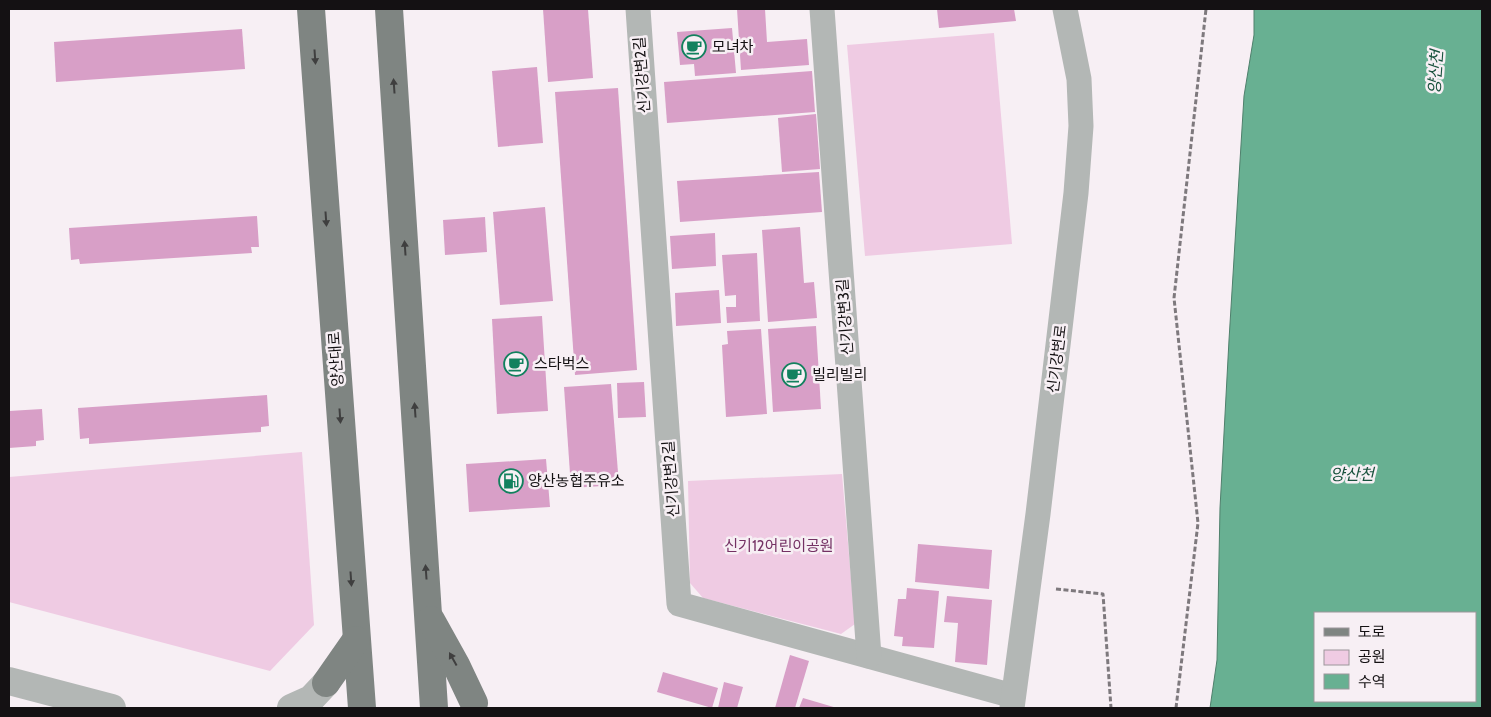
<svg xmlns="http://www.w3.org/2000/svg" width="1491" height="717" viewBox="0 0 1491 717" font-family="Cabin,'Noto Sans KR',sans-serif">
<rect width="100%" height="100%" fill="#f7eff4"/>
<g fill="#efcbe3">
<polygon points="994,33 1012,244 865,256 847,45"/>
<polygon points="302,452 314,625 270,671 9,602 9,477"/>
<polygon points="842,474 855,624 841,634 703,598 690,583 688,481"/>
</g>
<path fill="#68b092" stroke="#4f806c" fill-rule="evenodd" d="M1254,9H1482V708H1210L1217,660L1220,508L1229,340L1244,96L1254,35ZM1315,613H1475V701H1315Z"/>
<g fill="#d89fc7">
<polygon points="543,9 588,9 593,78 548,82"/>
<polygon points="737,9 765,9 767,42 807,39 809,65 741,70"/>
<polygon points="937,9 1014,9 1016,21 939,28"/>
<polygon points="732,28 736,73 695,76 694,64 680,65 677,32"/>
<polygon points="242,29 245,69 56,82 54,42"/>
<polygon points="537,67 543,143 498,147 492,71"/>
<polygon points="812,71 815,112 667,123 664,82"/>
<polygon points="618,88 637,370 575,375 555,92"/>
<polygon points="816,114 820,169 782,172 778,118"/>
<polygon points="819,172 822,212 680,222 677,181"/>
<polygon points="545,207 553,301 500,305 493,212"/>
<polygon points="257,216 259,247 251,247 252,253 80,264 79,259 71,260 69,228"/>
<polygon points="485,217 487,252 445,255 443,220"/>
<polygon points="800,227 804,283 814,282 817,318 768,322 762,230"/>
<polygon points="715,233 716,266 672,269 670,236"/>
<polygon points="757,253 760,321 727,323 726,307 736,307 736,295 725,296 722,255"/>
<polygon points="719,290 721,323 676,326 675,293"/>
<polygon points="542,316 548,411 497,414 492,319"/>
<polygon points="816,326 821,409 773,412 768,329"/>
<polygon points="761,329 767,414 726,417 722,345 728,344 727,331"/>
<polygon points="644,382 646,417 618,418 617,383"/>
<polygon points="611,384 619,485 571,488 564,387"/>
<polygon points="267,395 269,426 261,427 261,432 89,444 89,438 80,439 78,408"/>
<polygon points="42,409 44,440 36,441 36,446 9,448 9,411"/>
<polygon points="546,459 550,507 469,512 466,464"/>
<polygon points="918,544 992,550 989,589 915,582"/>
<polygon points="907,588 939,591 934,648 902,646 903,637 894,636 898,599 906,599"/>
<polygon points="947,596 992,600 987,665 955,662 958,623 944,622"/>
<polygon points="790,655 809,661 795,708 775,708"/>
<polygon points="663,672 718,688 712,708 657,692"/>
<polygon points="724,682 743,687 737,708 718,708"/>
<polygon points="803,698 837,708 799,708"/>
</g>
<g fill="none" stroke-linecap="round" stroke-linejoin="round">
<g stroke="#7e797d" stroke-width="3" stroke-dasharray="5 2.5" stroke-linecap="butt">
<polyline points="1056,589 1103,594 1111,708"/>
<polyline points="1176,708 1198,523 1174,298 1206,9"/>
</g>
<g stroke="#b3b7b5" stroke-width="25">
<polyline points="638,9 679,604 1013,696"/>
<polyline points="822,9 869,656"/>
<polyline points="1012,708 1038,514 1076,193 1081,126 1079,79 1065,9"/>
</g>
<g stroke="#b3b7b5" stroke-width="28">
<polyline points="9,681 112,708"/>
<polyline points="291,708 311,699 326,683"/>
</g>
<g stroke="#7f8582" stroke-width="28">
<polyline points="311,9 362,708"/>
<polyline points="389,9 434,708"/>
<polyline points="431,620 456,665 474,703"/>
<polyline points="326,683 356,640"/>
</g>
</g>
<defs><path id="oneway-solid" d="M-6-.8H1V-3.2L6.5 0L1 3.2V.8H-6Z" transform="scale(1.25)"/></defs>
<g fill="#3f3f3f">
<use href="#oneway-solid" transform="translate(315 57) rotate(86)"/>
<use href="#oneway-solid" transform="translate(394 86) rotate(-94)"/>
<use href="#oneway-solid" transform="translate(326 219) rotate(86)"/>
<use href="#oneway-solid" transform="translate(405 248) rotate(-94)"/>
<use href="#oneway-solid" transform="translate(415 410) rotate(-94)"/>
<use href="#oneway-solid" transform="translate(340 416) rotate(86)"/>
<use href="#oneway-solid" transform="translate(426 572) rotate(-94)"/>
<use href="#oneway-solid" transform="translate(351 579) rotate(86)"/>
<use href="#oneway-solid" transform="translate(453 659) rotate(-119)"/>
</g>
<defs>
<g id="cafe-ring" transform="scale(1.25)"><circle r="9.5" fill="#f7eff4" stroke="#12815e" stroke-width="1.5"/><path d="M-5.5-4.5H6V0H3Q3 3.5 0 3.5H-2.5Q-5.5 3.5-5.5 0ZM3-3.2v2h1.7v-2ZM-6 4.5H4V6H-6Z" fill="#12815e"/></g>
<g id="fuel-ring" transform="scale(1.25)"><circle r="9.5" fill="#f7eff4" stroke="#12815e" stroke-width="1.5"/><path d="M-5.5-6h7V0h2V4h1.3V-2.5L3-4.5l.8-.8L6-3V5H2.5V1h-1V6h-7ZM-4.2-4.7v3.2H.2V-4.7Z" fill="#12815e"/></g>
</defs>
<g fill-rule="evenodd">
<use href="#cafe-ring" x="694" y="47"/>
<use href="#cafe-ring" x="516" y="364"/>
<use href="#cafe-ring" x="794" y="375"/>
<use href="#fuel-ring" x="511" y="481"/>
</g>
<g text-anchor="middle" stroke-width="5" stroke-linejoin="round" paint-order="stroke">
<g font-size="15" fill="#141113" stroke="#f7eff4" text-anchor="start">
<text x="712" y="52">모녀차</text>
<text x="534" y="369">스타벅스</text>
<text x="812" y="380">빌리빌리</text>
<text x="528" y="486">양산농협주유소</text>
</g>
<g font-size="15" fill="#141113" stroke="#f7eff4">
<text transform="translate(642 75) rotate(-94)" y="5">신기강변2길</text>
<text transform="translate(845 317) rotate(-94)" y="5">신기강변3길</text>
<text transform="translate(336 359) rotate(-94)" y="5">양산대로</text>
<text transform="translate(1057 359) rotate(-83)" y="5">신기강변로</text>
<text transform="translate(671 479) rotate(-94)" y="5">신기강변2길</text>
</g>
<g font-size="15" fill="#743164" stroke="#f7eff4">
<text x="779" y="551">신기12어린이공원</text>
</g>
<g font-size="16" font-style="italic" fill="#18513c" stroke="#f7eff4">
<text transform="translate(1435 72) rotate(-86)" y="6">양산천</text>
<text x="1352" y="480">양산천</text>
</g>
</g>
<rect width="1491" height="717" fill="none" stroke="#141113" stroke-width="20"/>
<rect x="1314" y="612" width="162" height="90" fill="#f7eff4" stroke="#9c969a"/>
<rect x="1324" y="628" width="25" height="8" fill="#7f8582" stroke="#9c969a"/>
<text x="1358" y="637" font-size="15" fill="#141113">도로</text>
<rect x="1324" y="650" width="25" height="15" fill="#efcbe3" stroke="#9c969a"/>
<text x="1358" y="662" font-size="15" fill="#141113">공원</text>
<rect x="1324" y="674" width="25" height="15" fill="#68b092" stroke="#9c969a"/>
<text x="1358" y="687" font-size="15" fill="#141113">수역</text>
</svg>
